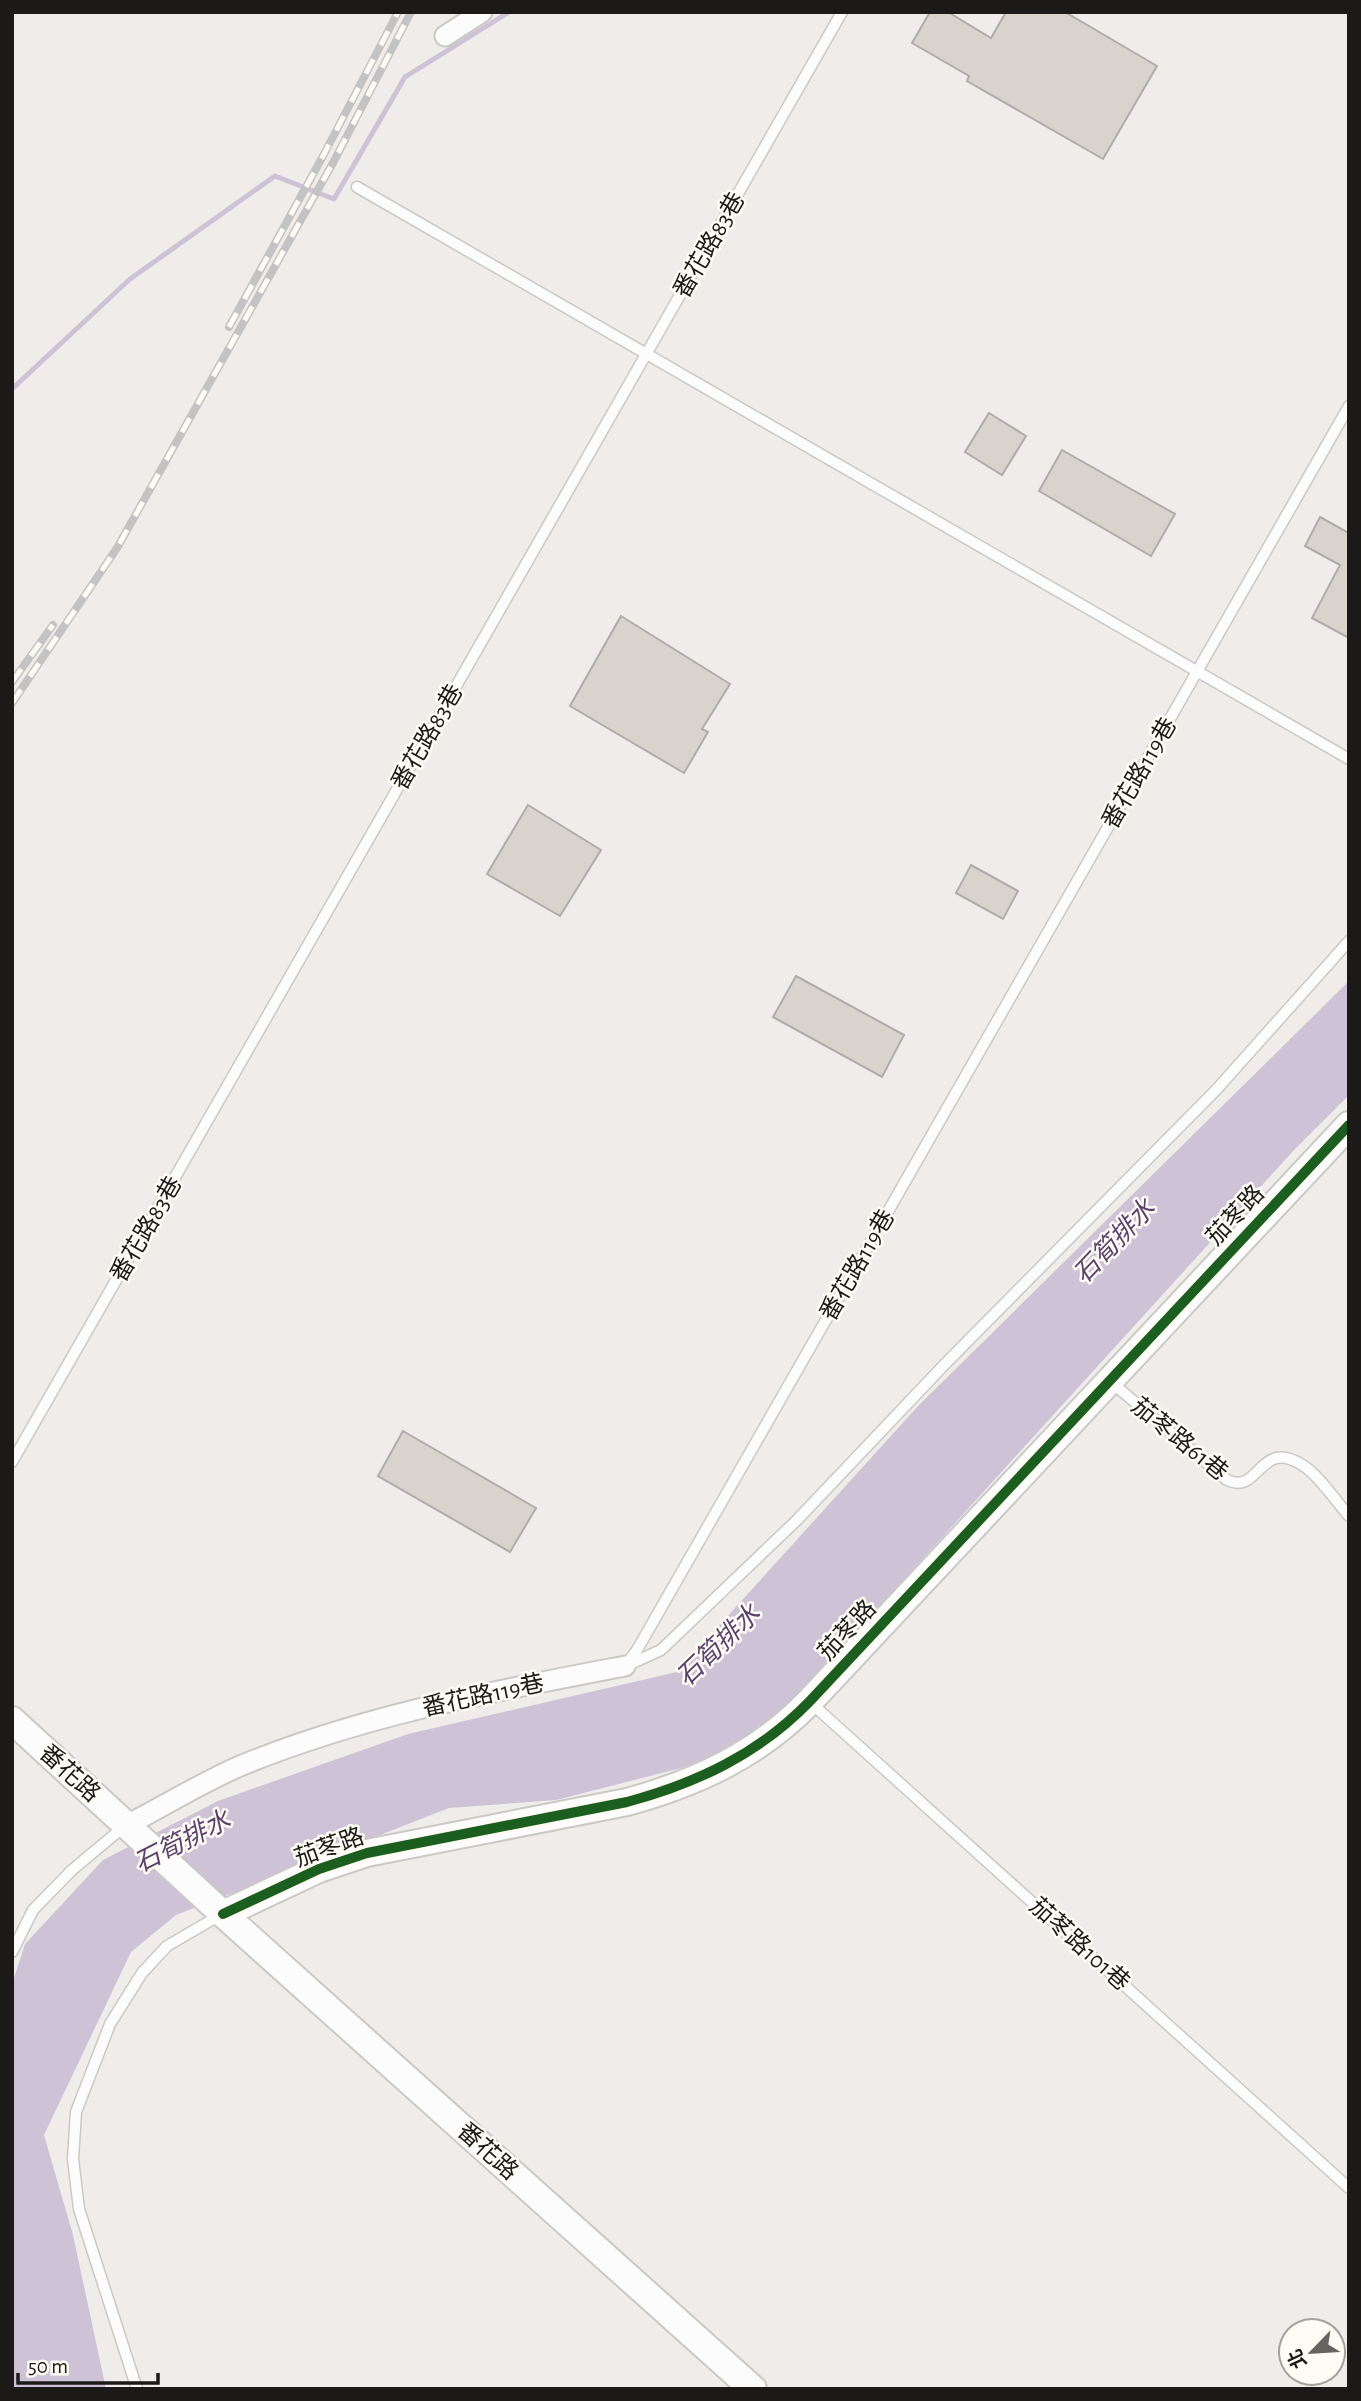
<svg xmlns="http://www.w3.org/2000/svg" width="1361" height="2401" viewBox="0 0 1361 2401" font-family="'Alegreya Sans','Noto Sans TC',sans-serif">
<rect width="100%" height="100%" fill="#efece9"/>
<polygon fill="#cec2d6" points="1349,981 1349,1095 1295,1149 748,1751 556,1800 449,1808 176,1915 131,1952 44,2135 73,2235 106,2389 14,2389 12,2380 12,1984 25,1944 103,1860 218,1801 408,1734 677,1672 918,1406"/>
<g fill="none" stroke-linecap="round" stroke-linejoin="round">
<polyline stroke="#cec2d6" stroke-width="5" points="12,389 130,279 275,176 334,199 405,77 509,12"/>
</g>
<g fill="#d8d4cd" stroke="#afadab" stroke-width="2">
<polygon points="930,12 948,12 991,38 1006,12 1065,12 1157,66 1103,159 967,81 969,76 912,43"/>
<polygon points="989,413 1026,436 1002,475 965,452"/>
<polygon points="1062,450 1175,514 1151,556 1039,491"/>
<polygon points="1320,517 1349,533 1349,638 1312,618 1340,565 1305,546"/>
<polygon points="621,616 730,684 702,729 708,732 684,773 570,706"/>
<polygon points="528,805 601,850 560,916 487,874"/>
<polygon points="971,865 1018,891 1003,919 956,893"/>
<polygon points="796,976 904,1035 882,1077 773,1017"/>
<polygon points="403,1431 536,1508 510,1552 378,1476"/>
</g>
<g fill="none" stroke-linecap="round" stroke-linejoin="round">
<g stroke="#cbc9c6" stroke-width="13">
<g id="lane">
<polyline points="357,187 1349,759"/>
<path d="M1111,1382L1227,1480C1260,1496 1259,1436 1304,1466C1319,1476 1336,1501 1349,1516"/>
<polyline points="12,1462 842,12"/>
<polyline points="625,1666 637,1650 1349,406"/>
<polyline points="626,1666 661,1650 797,1520 945,1364 1217,1089 1349,941"/>
<polyline points="811,1703 1349,2188"/>
<polyline points="12,1952 33,1910 72,1870 126,1825"/>
<polyline points="137,2389 79,2209 73,2159 76,2112 110,2024 142,1973 167,1946 222,1914"/>
</g>
</g>
<g stroke="#cbc9c6" stroke-width="23">
<g id="street">
<polyline points="445,36 482,12"/>
<path d="M127,1825C164,1806 201,1783 240,1766C363,1715 495,1691 625,1666"/>
</g>
</g>
<g stroke="#cbc9c6" stroke-width="30">
<g id="secondary">
<polyline points="12,1720 223,1914 753,2389"/>
<path d="M223,1914L319,1869L367,1853L627,1802C697,1783 759,1754 810,1701L1349,1125"/>
</g>
</g>
<use href="#lane" stroke="#fdfcfc" stroke-width="10"/>
<use href="#street" stroke="#fdfcfc" stroke-width="19"/>
<use href="#secondary" stroke="#fdfcfc" stroke-width="26"/>
<g stroke="#c4c3c3" stroke-width="8">
<g id="rail">
<polyline points="229,327 323,156 398,12"/>
<polyline points="12,682 53,625"/>
<polyline points="12,703 117,548 334,161 411,12"/>
</g>
</g>
<use href="#rail" stroke="#fefbf4" stroke-width="5" stroke-dasharray="16" stroke-linecap="butt"/>
<g stroke="#fefbf4" stroke-width="15">
<path id="cycleway" d="M223,1914L319,1869L367,1853L627,1802C697,1783 759,1754 810,1701L1349,1125"/>
</g>
<use href="#cycleway" stroke="#1b5e20" stroke-width="10"/>
</g>
<g text-anchor="middle" stroke-width="5" stroke-linejoin="round" paint-order="stroke">
<g font-size="24" fill="#1b1a18" stroke="#fefbf4">
<text transform="translate(709 245) rotate(-60)" y="8">番花路83巷</text>
<text transform="translate(427 737) rotate(-60)" y="8">番花路83巷</text>
<text transform="translate(1139 773) rotate(-60)" y="8">番花路119巷</text>
<text transform="translate(1235 1215) rotate(-47)" y="8">茄苳路</text>
<text transform="translate(146 1229) rotate(-60)" y="8">番花路83巷</text>
<text transform="translate(857 1265) rotate(-60)" y="8">番花路119巷</text>
<text transform="translate(1180 1439) rotate(39)" y="8">茄苳路61巷</text>
<text transform="translate(847 1630) rotate(-47)" y="8">茄苳路</text>
<text transform="translate(483 1695) rotate(-12)" y="8">番花路119巷</text>
<text transform="translate(70 1773) rotate(42)" y="8">番花路</text>
<text transform="translate(329 1847) rotate(-20)" y="8">茄苳路</text>
<text transform="translate(1080 1944) rotate(42)" y="8">茄苳路101巷</text>
<text transform="translate(488 2151) rotate(42)" y="8">番花路</text>
</g>
<g font-size="26" font-style="italic" fill="#5a426d" stroke="#fefbf4">
<text transform="translate(1114 1241) rotate(-46)" y="9">石筍排水</text>
<text transform="translate(718 1645) rotate(-44)" y="9">石筍排水</text>
<text transform="translate(182 1841) rotate(-27)" y="9">石筍排水</text>
</g>
</g>
<rect width="1361" height="2401" fill="none" stroke="#1b1a18" stroke-width="28"/>
<g transform="translate(1312 2352) rotate(245)"><circle r="33" fill="#fefbf4" stroke="#a3a19c" stroke-width="2"/>
<path d="M0-5L12 26L0 18L-12 26Z" fill="#656461"/>
<text y="-10" font-size="19" font-weight="bold" text-anchor="middle" fill="#1b1a18">北</text>
</g>
<path d="M18 2373v10h140v-10" fill="none" stroke="#1b1a18" stroke-width="3.5"/>
<text x="28" y="2373" font-size="21" fill="#1b1a18" stroke="#fefbf4" stroke-width="5" paint-order="stroke">50 m</text>
</svg>
